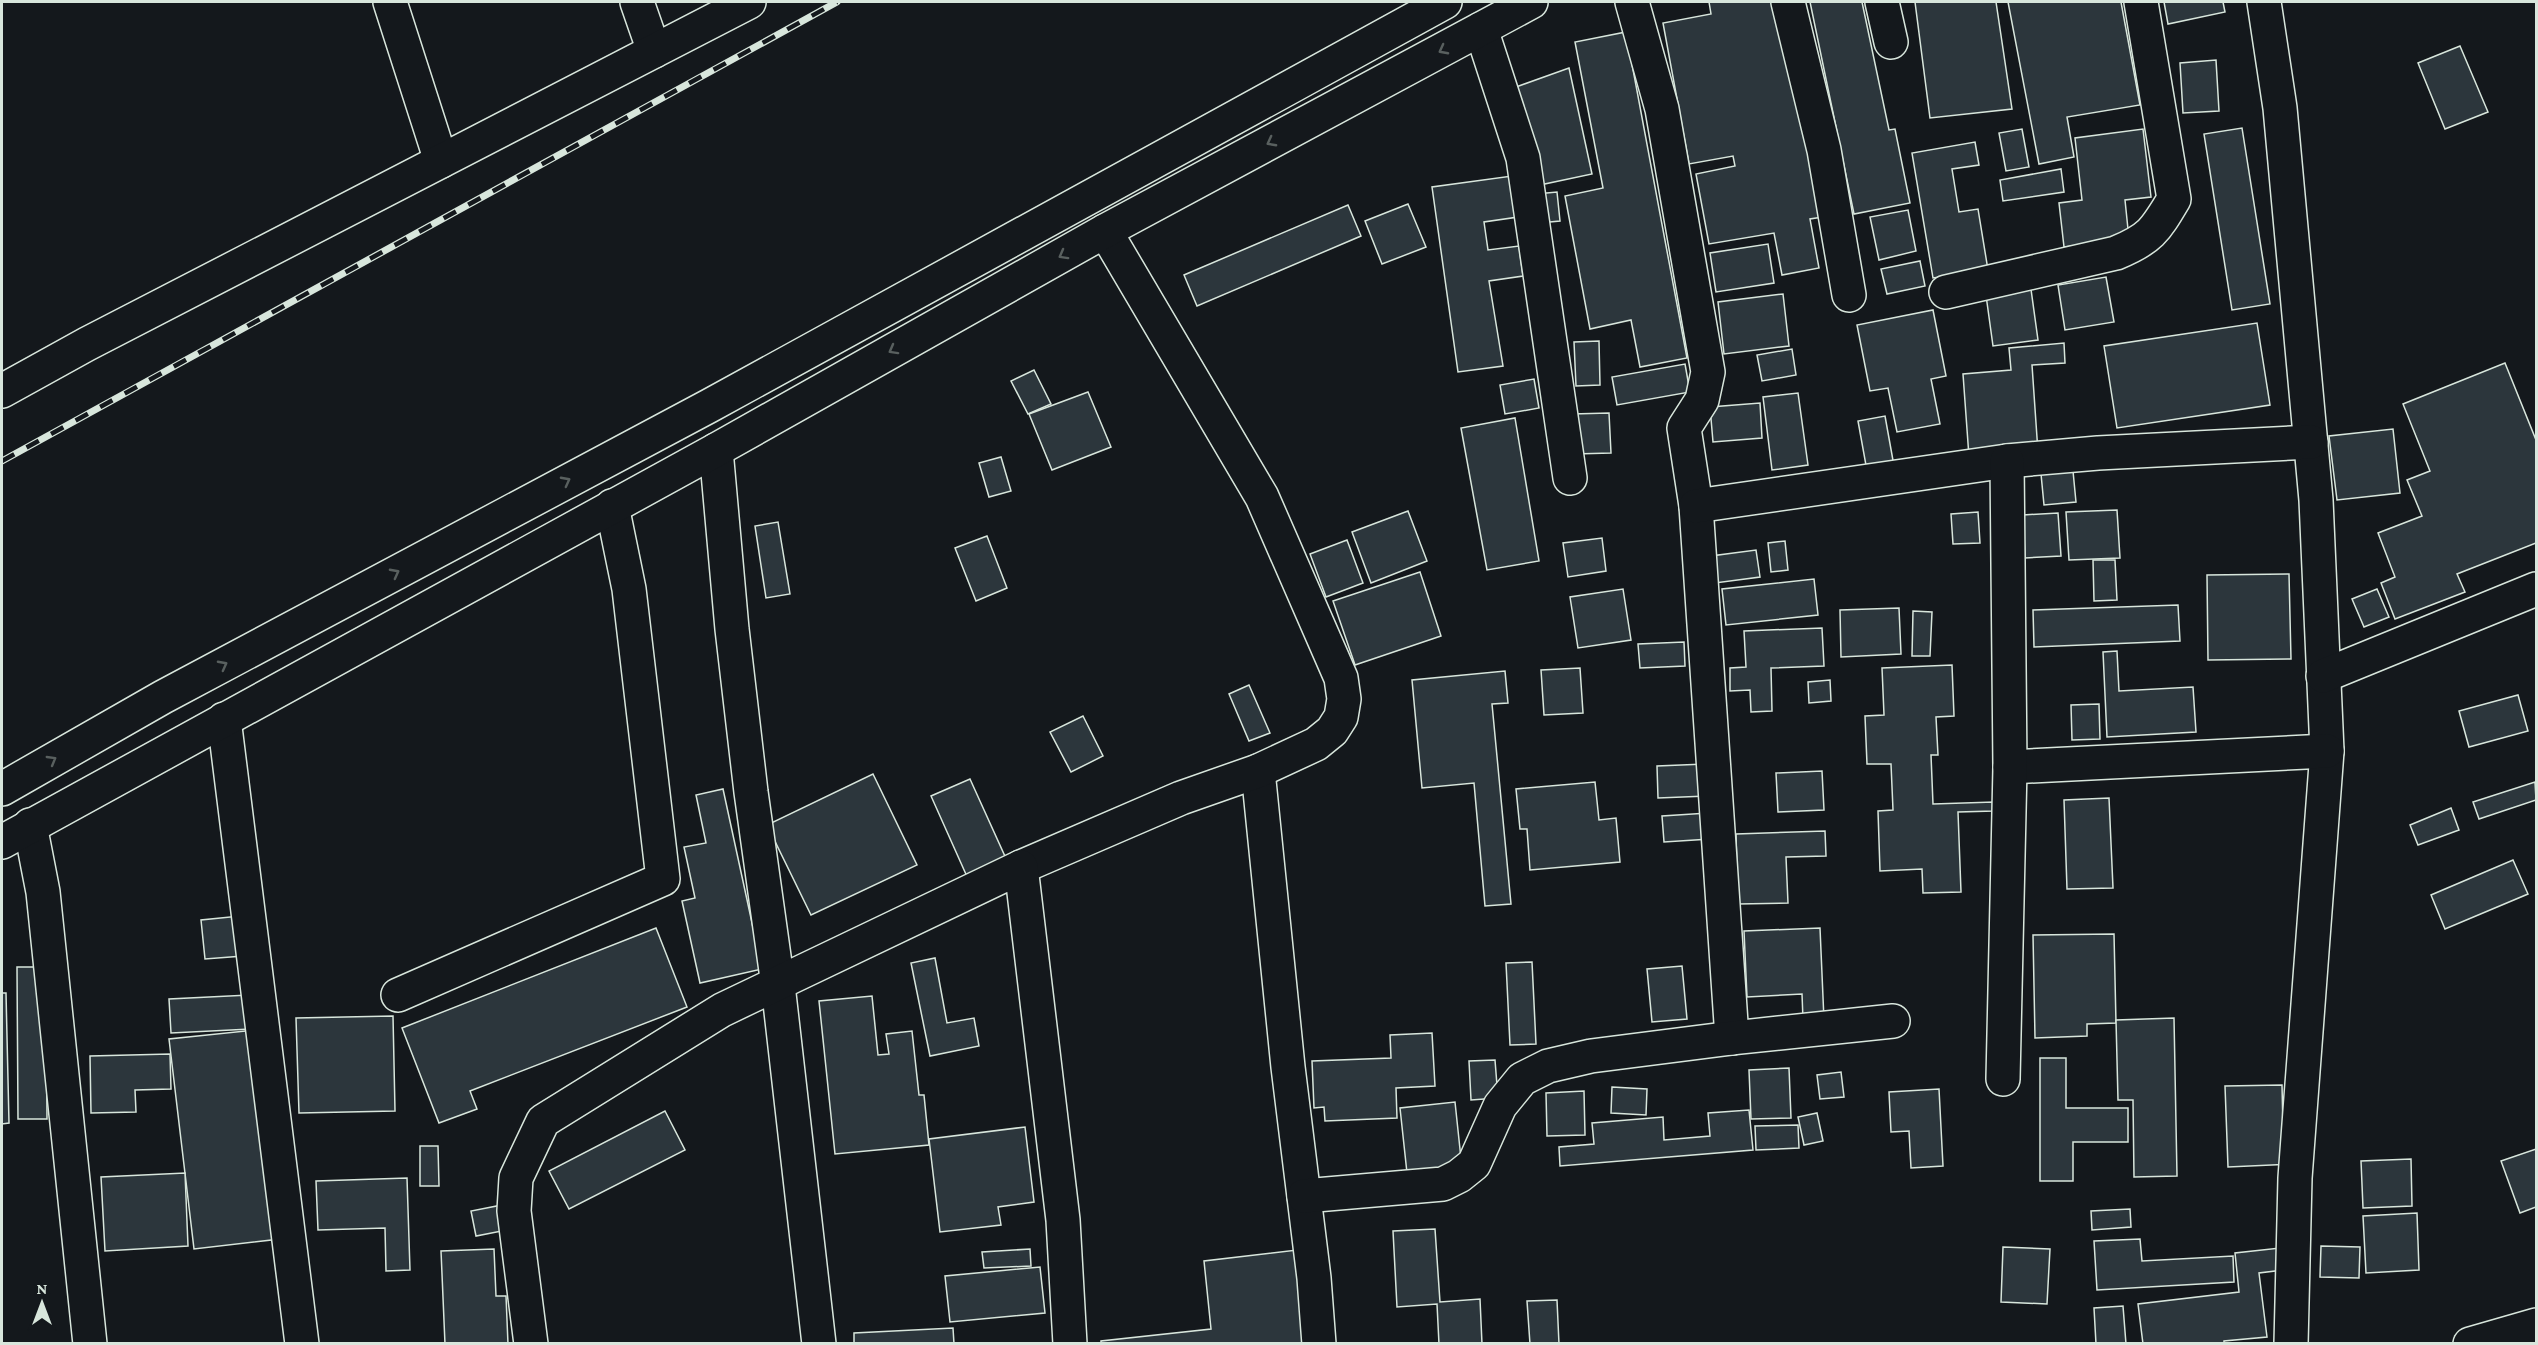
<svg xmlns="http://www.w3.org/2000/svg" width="2538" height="1345" viewBox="0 0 2538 1345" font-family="'Crimson Pro',serif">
<rect width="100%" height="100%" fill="#14181c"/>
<g fill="#2c363c" stroke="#d8e6dc" stroke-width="1.5">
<polygon points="1709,2 1778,2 1830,216 1810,219 1819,268 1782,275 1774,233 1709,244 1696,174 1735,166 1733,156 1689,164 1663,23 1711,14"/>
<polygon points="1810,2 1862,2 1889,130 1895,129 1910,203 1854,214"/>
<polygon points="1915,2 1996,2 2012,109 1930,118"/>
<polygon points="2008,2 2121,2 2140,105 2067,117 2074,157 2039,164"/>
<polygon points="2164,2 2223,2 2225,12 2168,24"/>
<polygon points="1626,32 1687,358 1640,367 1631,320 1590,329 1565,196 1603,188 1575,42"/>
<polygon points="2460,46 2488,112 2445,129 2418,63"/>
<polygon points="2216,60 2219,111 2183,113 2180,63"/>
<polygon points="1569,68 1592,174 1535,186 1516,87"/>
<polygon points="2242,128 2270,304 2232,310 2204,134"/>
<polygon points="2022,129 2029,167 2006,171 1999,133"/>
<polygon points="2143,129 2151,197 2125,200 2129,239 2064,247 2059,203 2082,200 2075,138"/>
<polygon points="1975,142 1979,165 1952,169 1959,212 1978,209 1988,270 1933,278 1912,153"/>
<polygon points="2061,169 2064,192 2003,201 2000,180"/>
<polygon points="1512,176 1518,217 1484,222 1488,250 1519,246 1523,276 1489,281 1503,366 1458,372 1432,187"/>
<polygon points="1557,192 1560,221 1539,223 1536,194"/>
<polygon points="1408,204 1426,247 1382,264 1365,221"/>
<polygon points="1348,205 1361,236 1197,306 1184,275"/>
<polygon points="1908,210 1916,251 1879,260 1870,217"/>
<polygon points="1768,244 1774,283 1716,292 1710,253"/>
<polygon points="1920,261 1925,286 1887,294 1881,269"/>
<polygon points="2106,277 2114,322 2065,330 2058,285"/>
<polygon points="2030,282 2038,340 1993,346 1985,288"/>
<polygon points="1783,294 1789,346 1724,354 1718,302"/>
<polygon points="1933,310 1946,376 1931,379 1940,424 1897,432 1888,388 1870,391 1857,325"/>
<polygon points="2257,323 2270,405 2117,428 2104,346"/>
<polygon points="1599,341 1600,385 1576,386 1574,342"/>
<polygon points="2064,343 2065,363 2032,365 2038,452 1969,457 1963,374 2011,370 2009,348"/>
<polygon points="1792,349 1796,375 1762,381 1757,355"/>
<polygon points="2505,363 2536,440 2536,543 2457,574 2465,592 2395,619 2381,583 2395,577 2378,533 2422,516 2407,480 2430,471 2403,404"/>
<polygon points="1685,364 1690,392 1617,405 1612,377"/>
<polygon points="1034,370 1051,404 1028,414 1011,381"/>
<polygon points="1534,379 1539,408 1505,414 1500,385"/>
<polygon points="1088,392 1111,447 1052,470 1029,414"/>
<polygon points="1798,393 1808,465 1772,470 1763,397"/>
<polygon points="1760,403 1762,438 1713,442 1710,407"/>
<polygon points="1609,413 1611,453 1574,454 1572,414"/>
<polygon points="1885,416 1894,466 1867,471 1858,421"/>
<polygon points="1515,418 1539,561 1487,570 1461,428"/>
<polygon points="2393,429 2400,493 2337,500 2329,436"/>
<polygon points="1001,457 1011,491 989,497 979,463"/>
<polygon points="2073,471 2076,502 2044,505 2041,474"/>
<polygon points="2117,510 2120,558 2069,560 2066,512"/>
<polygon points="1408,511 1427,561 1371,583 1352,532"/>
<polygon points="1978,512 1980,543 1953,544 1951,514"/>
<polygon points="2058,513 2061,556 2025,558 2023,515"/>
<polygon points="778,522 790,594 766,598 755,526"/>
<polygon points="987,536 1007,588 976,601 955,548"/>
<polygon points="1602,538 1606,571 1568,577 1563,543"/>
<polygon points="1347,540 1363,583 1326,597 1310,554"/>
<polygon points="1785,541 1788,570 1771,572 1768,543"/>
<polygon points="1756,550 1760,577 1715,583 1711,556"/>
<polygon points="2093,560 2115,560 2117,600 2094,601"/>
<polygon points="1420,572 1441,636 1355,665 1333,601"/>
<polygon points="2289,574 2291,659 2208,660 2207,575"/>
<polygon points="1814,579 1818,615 1726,625 1722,589"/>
<polygon points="1623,589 1631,640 1578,648 1570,597"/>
<polygon points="2377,589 2389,617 2364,627 2352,599"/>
<polygon points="2178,605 2180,641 2034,647 2033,610"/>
<polygon points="1899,608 1901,654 1841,657 1840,610"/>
<polygon points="1913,611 1932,612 1930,656 1912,656"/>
<polygon points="1822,628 1824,666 1771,668 1772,711 1751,712 1750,690 1730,691 1730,668 1746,667 1744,631"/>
<polygon points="1684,642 1685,666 1640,668 1638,644"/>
<polygon points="2117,651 2119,691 2193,687 2196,732 2107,737 2103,652"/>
<polygon points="1952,665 1954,716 1936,717 1938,755 1931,755 1933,804 1994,802 1994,811 1958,812 1961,892 1923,893 1922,869 1880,871 1878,811 1893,810 1891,764 1867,764 1865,716 1884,715 1882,668"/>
<polygon points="1580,668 1583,713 1544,715 1541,670"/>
<polygon points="1505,671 1508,703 1492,704 1511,904 1485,906 1474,783 1422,788 1412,680"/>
<polygon points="1830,680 1831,701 1809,703 1808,682"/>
<polygon points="1249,685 1270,733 1249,741 1229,694"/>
<polygon points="2518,695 2528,731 2469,747 2459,711"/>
<polygon points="2099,704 2100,739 2072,740 2071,705"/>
<polygon points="1083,716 1103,756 1071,772 1050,732"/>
<polygon points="1705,764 1707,796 1658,798 1657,766"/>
<polygon points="1822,771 1824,810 1778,812 1776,773"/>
<polygon points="873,774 917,865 811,915 767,825"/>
<polygon points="970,779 1008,863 969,881 931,796"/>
<polygon points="1595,782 1599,820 1616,818 1620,862 1530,870 1527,829 1520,829 1516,789"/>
<polygon points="2535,782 2536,800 2479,819 2473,802"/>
<polygon points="723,789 762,969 700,983 682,901 695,898 684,847 706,843 696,795"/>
<polygon points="2109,798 2113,888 2067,889 2064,800"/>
<polygon points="2451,808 2459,830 2418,845 2410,825"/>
<polygon points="1708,813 1710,839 1664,842 1662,816"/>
<polygon points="1825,831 1826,856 1786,857 1788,903 1738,904 1736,834"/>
<polygon points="2513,860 2528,894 2445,929 2431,895"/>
<polygon points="240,916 243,956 205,959 201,920"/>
<polygon points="656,928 687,1007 470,1091 477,1109 439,1123 402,1028"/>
<polygon points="1820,928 1824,1020 1803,1020 1802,994 1747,997 1744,931"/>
<polygon points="2114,934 2116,1023 2087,1024 2087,1036 2035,1038 2033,935"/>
<polygon points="935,958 947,1023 974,1018 979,1046 930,1056 911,963"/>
<polygon points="1532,962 1536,1044 1510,1045 1506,963"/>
<polygon points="1682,966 1687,1019 1652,1022 1647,969"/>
<polygon points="17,967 46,967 47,1119 18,1119"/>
<polygon points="2,993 6,993 9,1123 2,1124"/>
<polygon points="249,995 251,1029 171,1033 169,999"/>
<polygon points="872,996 878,1055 889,1054 886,1034 912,1031 919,1095 924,1095 929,1145 835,1154 819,1001"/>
<polygon points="393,1016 395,1111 299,1113 296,1018"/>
<polygon points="2174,1018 2177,1176 2134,1177 2133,1100 2118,1100 2116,1020"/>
<polygon points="255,1030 280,1239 194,1249 169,1039"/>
<polygon points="1432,1033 1435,1086 1396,1088 1397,1118 1325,1121 1324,1107 1314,1108 1312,1061 1391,1058 1390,1035"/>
<polygon points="170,1054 171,1089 135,1090 136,1112 91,1113 90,1056"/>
<polygon points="2040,1058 2066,1058 2066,1108 2128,1108 2128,1142 2073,1142 2073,1181 2040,1181"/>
<polygon points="1495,1060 1498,1098 1471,1100 1469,1061"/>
<polygon points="1789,1068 1791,1118 1751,1119 1749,1070"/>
<polygon points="1841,1072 1844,1097 1820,1099 1817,1075"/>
<polygon points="2282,1085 2283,1129 2293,1164 2228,1167 2225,1086"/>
<polygon points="1612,1087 1647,1089 1646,1115 1611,1113"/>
<polygon points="1939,1089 1943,1166 1911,1168 1909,1131 1891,1132 1889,1092"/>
<polygon points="1584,1091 1585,1135 1547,1136 1546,1093"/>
<polygon points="1455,1102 1462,1168 1407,1173 1400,1108"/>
<polygon points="1749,1110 1753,1150 1560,1166 1559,1147 1594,1144 1592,1123 1663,1117 1664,1140 1710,1136 1708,1113"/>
<polygon points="665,1111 685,1150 569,1209 549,1171"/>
<polygon points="1817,1113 1823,1141 1804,1145 1798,1117"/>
<polygon points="1798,1125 1799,1148 1756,1150 1755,1126"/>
<polygon points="1025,1127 1034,1202 998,1207 1001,1225 940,1232 929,1139"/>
<polygon points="420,1146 438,1146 439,1186 420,1186"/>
<polygon points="2536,1149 2536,1207 2520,1213 2501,1161"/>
<polygon points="2411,1159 2412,1206 2363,1208 2361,1161"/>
<polygon points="185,1173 188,1246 105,1251 101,1177"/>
<polygon points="407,1178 410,1270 386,1271 385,1228 318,1230 316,1181"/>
<polygon points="502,1205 507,1230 476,1236 471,1211"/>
<polygon points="2130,1209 2131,1227 2092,1230 2091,1211"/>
<polygon points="2417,1213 2419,1270 2366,1273 2363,1216"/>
<polygon points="1435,1229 1440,1302 1480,1299 1482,1344 1439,1344 1437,1304 1397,1307 1393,1231"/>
<polygon points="2140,1239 2142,1261 2233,1256 2234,1282 2097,1290 2094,1241"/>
<polygon points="2321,1246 2360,1247 2359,1278 2320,1277"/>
<polygon points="2003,1247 2050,1249 2047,1304 2001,1302"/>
<polygon points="2280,1248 2283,1270 2259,1273 2267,1337 2224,1341 2224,1344 2143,1344 2138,1304 2239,1292 2235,1253"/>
<polygon points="494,1249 496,1296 506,1296 508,1344 445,1344 441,1251"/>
<polygon points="1030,1249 1031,1266 984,1268 982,1252"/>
<polygon points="1297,1250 1307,1344 1101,1344 1101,1341 1211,1329 1204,1261"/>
<polygon points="1040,1267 1045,1313 950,1322 945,1276"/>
<polygon points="1557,1300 1559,1344 1530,1344 1527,1301"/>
<polygon points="2123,1306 2126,1344 2096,1344 2094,1308"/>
<polygon points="953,1328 954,1344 854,1344 854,1333"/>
</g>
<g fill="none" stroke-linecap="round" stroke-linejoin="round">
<g stroke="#d8e6dc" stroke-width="36">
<g id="minor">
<polyline points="390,2 441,161"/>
<polyline points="637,2 654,51"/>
<polyline points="1632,2 1662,109 1708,372 1702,400 1684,428 1696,506 1732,1038"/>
<polyline points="1788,2 1824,150 1849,295"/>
<polyline points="1882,2 1891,42"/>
<polyline points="2264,2 2280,108 2316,500 2327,751 2295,1178 2291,1344"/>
<polyline points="1481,29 1523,158 1570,478"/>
<path d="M1946,292L2116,253C2150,239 2155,231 2174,199L2141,2"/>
<polyline points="2,391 87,344 749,2"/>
<polyline points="716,450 732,629 751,792 778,985 819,1344"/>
<polyline points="1696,506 2007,461 2098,453 2311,442"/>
<polyline points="2323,676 2536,589"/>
<polyline points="224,719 302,1344"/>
<polyline points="2010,767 2327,751"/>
<polyline points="1258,771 1288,1067 1314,1278 1319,1344"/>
<polyline points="30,825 43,892 90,1344"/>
<polyline points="1021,867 1181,798 1258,771 1316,744 1332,731 1341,717 1344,699 1341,678 1262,497 1105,231"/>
<polyline points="398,995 663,879 629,589 612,506"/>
<polyline points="2003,1079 2010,767 2007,461"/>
<polyline points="1304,1196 1443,1184 1459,1176 1474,1164 1500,1106 1522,1079 1548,1066 1591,1056 1732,1038 1893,1021"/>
<polyline points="531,1344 514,1211 516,1178 543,1121 722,1010 1021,867 1063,1220 1070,1344"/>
<polyline points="2470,1344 2536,1325"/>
</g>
</g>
<g stroke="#d8e6dc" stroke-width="36">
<g id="major">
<polyline points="2,789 163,697 709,406 1445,2"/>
<polyline points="2,842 716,450 1105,231 1531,2"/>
</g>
</g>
<use href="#minor" stroke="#14181c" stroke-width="33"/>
<use href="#major" stroke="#14181c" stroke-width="33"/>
<g stroke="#d8e6dc" stroke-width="7">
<polyline id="rail" points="2,461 837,2"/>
</g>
<use href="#rail" stroke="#14181c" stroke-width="4.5" stroke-dasharray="14" stroke-linecap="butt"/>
</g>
<defs><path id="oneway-chevron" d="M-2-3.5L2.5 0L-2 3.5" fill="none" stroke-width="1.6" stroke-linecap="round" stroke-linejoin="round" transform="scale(1.5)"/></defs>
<g stroke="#59605f">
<use href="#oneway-chevron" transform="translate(1443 50) rotate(152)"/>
<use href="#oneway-chevron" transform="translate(1271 142) rotate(152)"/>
<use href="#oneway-chevron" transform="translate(1063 255) rotate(151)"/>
<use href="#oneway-chevron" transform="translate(893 350) rotate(151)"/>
<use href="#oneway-chevron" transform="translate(566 481) rotate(-28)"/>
<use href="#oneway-chevron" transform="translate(395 573) rotate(-28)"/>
<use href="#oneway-chevron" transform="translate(223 665) rotate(-28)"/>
<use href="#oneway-chevron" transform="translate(52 760) rotate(-30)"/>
</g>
<rect width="2538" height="1345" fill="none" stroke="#d8e6dc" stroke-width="6"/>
<g transform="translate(42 1303)" stroke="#14181c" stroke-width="4.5" paint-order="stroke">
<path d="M0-4.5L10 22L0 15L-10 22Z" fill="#d8e6dc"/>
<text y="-9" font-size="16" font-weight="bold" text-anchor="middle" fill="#d8e6dc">N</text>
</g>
</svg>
